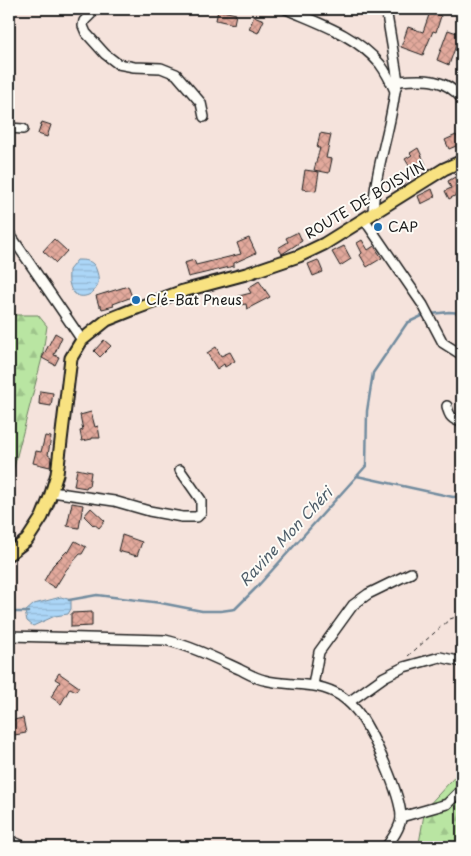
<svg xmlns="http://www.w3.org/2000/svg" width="471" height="856" viewBox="0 0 471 856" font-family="'Playpen Sans',sans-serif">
<defs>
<pattern id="forest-firs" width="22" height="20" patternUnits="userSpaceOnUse" patternTransform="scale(1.25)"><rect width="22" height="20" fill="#b9e5a2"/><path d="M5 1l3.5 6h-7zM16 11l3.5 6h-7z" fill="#9ec48b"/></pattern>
<pattern id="water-rules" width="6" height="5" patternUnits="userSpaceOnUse" patternTransform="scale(1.25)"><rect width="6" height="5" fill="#acd6f7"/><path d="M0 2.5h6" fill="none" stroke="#93b7d3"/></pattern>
<pattern id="building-cross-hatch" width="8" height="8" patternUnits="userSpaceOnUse" patternTransform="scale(1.25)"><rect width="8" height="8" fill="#e2a99c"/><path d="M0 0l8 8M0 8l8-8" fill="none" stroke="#c19186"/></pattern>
</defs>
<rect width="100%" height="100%" fill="#f5e3dc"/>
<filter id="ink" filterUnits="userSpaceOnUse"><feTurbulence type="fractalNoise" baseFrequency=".02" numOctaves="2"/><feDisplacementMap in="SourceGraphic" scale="10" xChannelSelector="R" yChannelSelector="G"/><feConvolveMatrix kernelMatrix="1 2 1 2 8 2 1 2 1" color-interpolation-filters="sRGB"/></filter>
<g filter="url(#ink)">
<g fill="url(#forest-firs)" stroke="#6a805f">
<polygon points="9,315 38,315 47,326 42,358 9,487"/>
<polygon points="462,769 462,847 423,847 419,843 425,809"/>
</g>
<g fill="url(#water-rules)" stroke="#728c9f">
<path d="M77,260C85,260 93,260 96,269C107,295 75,306 70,286C68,281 69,275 69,270Z"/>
<polygon points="61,597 71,600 71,609 68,614 55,616 33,626 27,621 25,612 34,604"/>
</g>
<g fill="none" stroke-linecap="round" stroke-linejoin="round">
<g stroke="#728c9f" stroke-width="2.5">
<polyline points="431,314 449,312 462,313"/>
<polyline points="357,476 453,497 462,496"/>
<polyline points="69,600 97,595 161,603 202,611 221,611 235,609 257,587 366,466 367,411 373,373 407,323 426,314"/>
<polyline points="9,612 28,612"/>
</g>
</g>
<g fill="url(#building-cross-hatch)" stroke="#1c1c1c">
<polygon points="218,10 236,14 234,24 216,20"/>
<polygon points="430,12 441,16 436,32 433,31 423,55 401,47 408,27 423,32"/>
<polygon points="254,16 264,20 258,33 249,29"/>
<polygon points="448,30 460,34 449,65 437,60"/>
<polygon points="42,122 51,125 47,137 38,134"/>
<polygon points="320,133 331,135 326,158 332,159 329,173 314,170 320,148 317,148"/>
<polygon points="456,135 461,144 449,149 445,140"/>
<polygon points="418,148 426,165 413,172 405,159 412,155 410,153"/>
<polygon points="305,170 319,172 316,191 302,189"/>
<polygon points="455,177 462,192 449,199 445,191 451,188 448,181"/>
<polygon points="432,189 435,197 421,204 418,196"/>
<polygon points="298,232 302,241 282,254 278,248 288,242 286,238"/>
<polygon points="249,238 256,253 234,263 234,266 188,277 184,263 194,260 196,265 241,254 237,243"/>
<polygon points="54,239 67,251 56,263 43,251"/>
<polygon points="362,240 368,250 374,246 382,258 367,267 360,255 362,253 357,243"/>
<polygon points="344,246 351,259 340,266 332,252"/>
<polygon points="318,260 323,272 313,276 308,264"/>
<polygon points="259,281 270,297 247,309 246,304 240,305 239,296 251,293 248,288"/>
<polygon points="128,286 132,297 113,304 114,306 102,309 101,306 99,306 96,296"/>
<polygon points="55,333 62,337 54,355 59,357 55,365 42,358"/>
<polygon points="104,340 111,346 100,357 94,351"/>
<polygon points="216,347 221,356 230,352 235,361 225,367 224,364 217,369 207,353"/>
<polygon points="40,391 53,393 51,406 39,404"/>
<polygon points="91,412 95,427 98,426 100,438 92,438 92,439 82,441 80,431 83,430 80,415"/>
<polygon points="45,436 51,437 48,455 51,457 50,467 33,463 36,451 41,452"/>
<polygon points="77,469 91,472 89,486 87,486 86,488 74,486"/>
<polygon points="72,503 83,505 79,528 67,526"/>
<polygon points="91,508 105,521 99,528 94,524 93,525 84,516"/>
<polygon points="122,535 142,542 137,556 118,551"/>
<polygon points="75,541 86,547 82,554 80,554 66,570 55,588 44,581 53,565 67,551 68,553"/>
<polygon points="92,612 92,626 71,627 71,613"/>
<polygon points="59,673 79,687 76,691 70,688 61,704 51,697 60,682 55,679"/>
<polygon points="23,718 26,733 9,736 9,721"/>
</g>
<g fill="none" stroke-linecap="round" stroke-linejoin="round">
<g stroke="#1c1c1c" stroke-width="12">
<g id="minor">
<polyline points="96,9 84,21 83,26 86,33 105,54 118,64 134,67 161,68 176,74 201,103 204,117"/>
<path d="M286,9C318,23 356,35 380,64C386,72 391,82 395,91C390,133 374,172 373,214"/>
<polyline points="386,9 398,81 395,91"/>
<path d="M398,81C423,79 445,77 462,99"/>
<polyline points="9,128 23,129"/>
<polyline points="364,219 423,305 443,343 462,355"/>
<polyline points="9,233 82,340"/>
<path d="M447,406C449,416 452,420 462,422"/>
<polyline points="52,492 114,501 149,511 182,517 197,517 201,513 201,500 180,470"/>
<path d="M9,636L165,640C191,646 215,658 239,669C247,673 255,678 264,680C290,687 316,680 341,696C348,701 355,708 360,715C373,734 401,795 401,817C401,827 392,839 386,847"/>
<polyline points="313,685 319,652 353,605 368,594 411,573"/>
<polyline points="349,702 384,677 404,667 440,657 462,662"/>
<polyline points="401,817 447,804 462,789"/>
<polyline points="9,840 25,847"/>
</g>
</g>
<g stroke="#1c1c1c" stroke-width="15">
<polyline id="major" points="9,554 27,540 42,517 50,497 57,474 71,358 82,340 107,320 137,308 183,291 246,274 299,256 324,244 444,169 462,161"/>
</g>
<polyline stroke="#1c1c1c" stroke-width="1" stroke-dasharray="4 4" stroke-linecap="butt" points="408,656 450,619 462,615"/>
<use href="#minor" stroke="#fdfcf7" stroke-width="9"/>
<use href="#major" stroke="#f8e281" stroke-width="11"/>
</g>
</g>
<g fill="#1f6fb2" stroke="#fdfcf7" stroke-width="2">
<circle cx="378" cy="227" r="5"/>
<circle cx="136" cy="300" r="5"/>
</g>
<g text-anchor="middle" stroke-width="4" stroke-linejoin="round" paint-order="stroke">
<g font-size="14" fill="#1c1c1c" stroke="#fdfcf7">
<text transform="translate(365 200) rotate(-31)" y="5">ROUTE DE BOISVIN</text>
</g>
<g font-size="14" fill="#1c1c1c" stroke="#fdfcf7" text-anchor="start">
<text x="388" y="232">CAP</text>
<text x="146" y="305">Clé-Bat Pneus</text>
</g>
<g font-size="15" font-style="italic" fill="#4e5d69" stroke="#fdfcf7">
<text transform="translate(286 537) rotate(-47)" y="5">Ravine Mon Chéri</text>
</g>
</g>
<rect width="471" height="856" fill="none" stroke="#fdfcf7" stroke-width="30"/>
<rect x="15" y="15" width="441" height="826" fill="none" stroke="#1c1c1c" stroke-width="2" filter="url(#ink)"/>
</svg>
